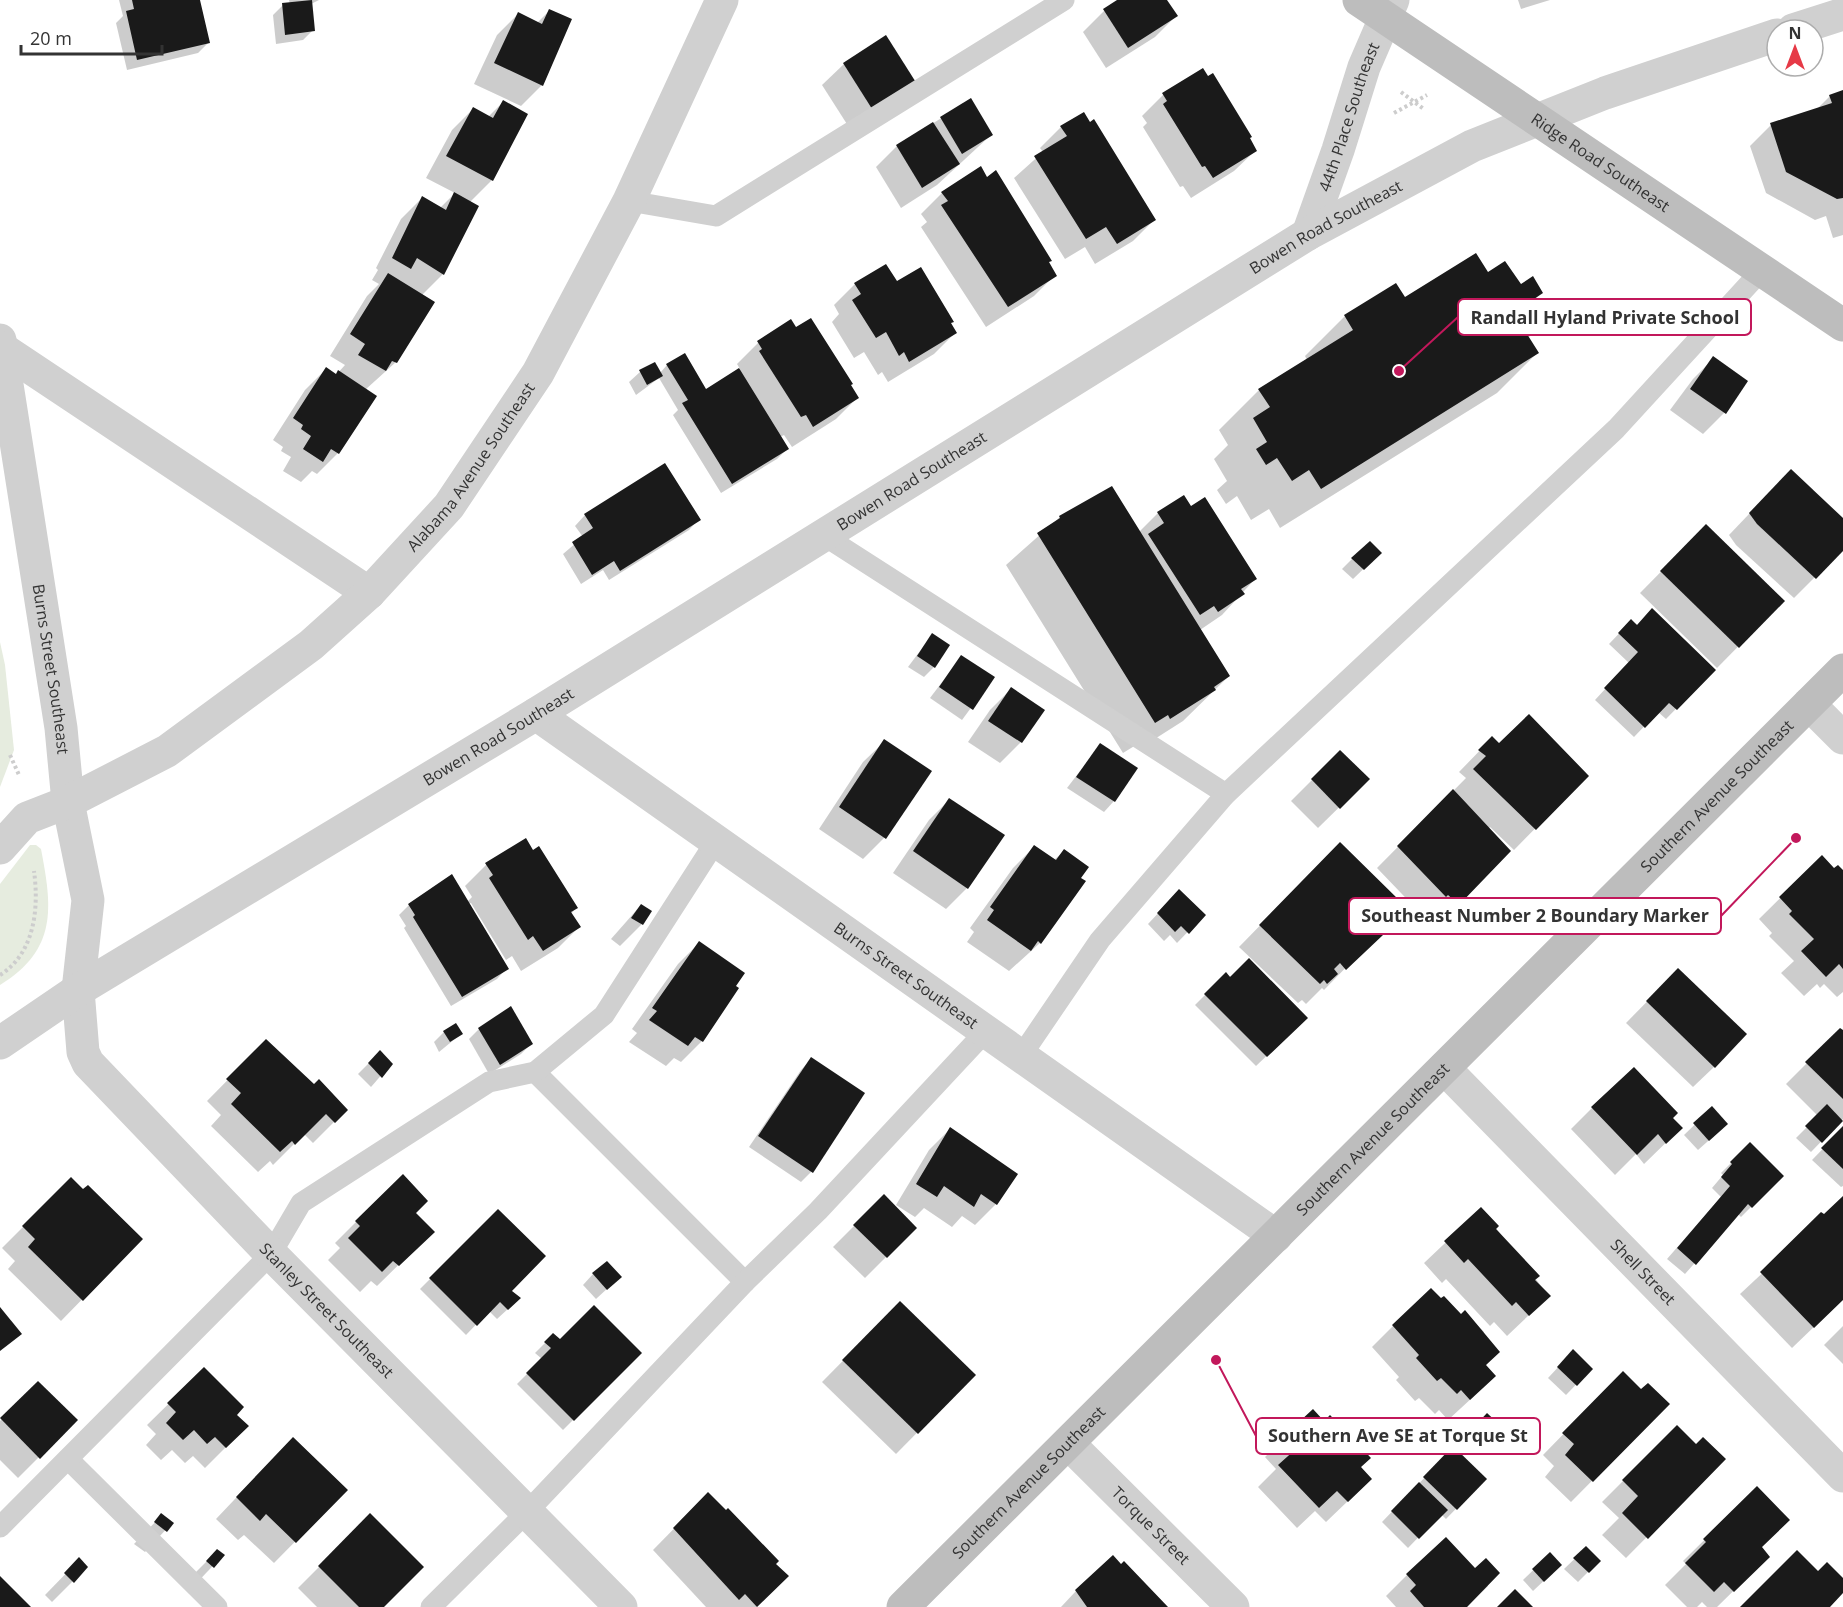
<svg xmlns="http://www.w3.org/2000/svg" width="1843" height="1607" viewBox="0 0 1843 1607" font-family="'Open Sans',sans-serif">
<rect width="100%" height="100%" fill="#fff"/>
<g fill="#e6ecdf">
<polygon points="0,642 5,665 14,750 0,787"/>
<path d="M30,845H36L41,849C52,907 58,949 0,985V884Z"/>
</g>
<g fill="#0003">
<polygon points="119,0 198,0 208,43 198,53 127,70 116,23 123,16"/>
<polygon points="289,0 319,0 311,4 313,30 303,40 276,44 273,15 283,5 290,4"/>
<polygon points="1120,0 1165,0 1176,16 1155,37 1106,68 1083,32 1104,11"/>
<polygon points="1518,0 1550,0 1521,9"/>
<polygon points="550,10 542,85 521,106 474,84 497,35 518,14 537,23"/>
<polygon points="885,37 915,84 852,132 822,85 844,64"/>
<polygon points="1203,70 1256,150 1234,171 1191,198 1183,186 1180,187 1143,127 1147,123 1142,116 1163,95"/>
<polygon points="1843,92 1843,235 1833,238 1826,216 1815,220 1766,193 1750,146 1771,125 1817,109 1830,96"/>
<polygon points="970,100 991,135 937,185 901,208 876,167 897,146"/>
<polygon points="503,102 526,114 492,180 469,203 443,274 421,296 396,362 365,390 338,453 317,474 312,471 301,482 283,471 291,457 281,451 283,447 273,440 305,390 326,369 336,375 345,365 330,356 367,296 379,284 372,280 378,270 376,268 401,219 422,198 440,208 455,193 426,178 452,130 473,109 488,117"/>
<polygon points="1061,127 1154,220 1133,241 1095,264 1085,247 1065,259 1014,178 1043,152 1040,148"/>
<polygon points="942,193 1048,262 1055,275 1034,296 986,327 921,227 927,222 921,214"/>
<polygon points="1488,274 1541,293 1531,303 1543,323 1528,338 1537,353 1497,393 1280,528 1269,509 1251,520 1237,496 1226,504 1217,490 1227,481 1214,459 1228,445 1219,430 1259,390 1307,360 1305,356 1345,316"/>
<polygon points="897,283 950,324 955,333 934,354 888,382 882,372 878,375 864,352 854,358 832,322 839,314 834,305 855,284"/>
<polygon points="758,343 849,386 857,398 836,419 792,447 784,435 780,437 787,449 777,459 721,493 673,415 678,410 659,378 636,395 629,382 640,372 654,364 660,373 667,365 706,391 740,369 737,364"/>
<polygon points="1714,358 1724,413 1703,434 1670,410 1693,379"/>
<polygon points="1770,492 1843,523 1843,549 1794,598 1736,545 1729,535"/>
<polygon points="1191,508 1256,578 1222,615 1200,630 1229,676 1183,721 1139,749 1136,745 1123,753 1006,565 1060,517 1139,532 1158,513"/>
<polygon points="585,515 699,519 689,530 609,580 603,570 581,584 563,554 583,537 575,526"/>
<polygon points="1706,526 1783,601 1717,668 1640,593"/>
<polygon points="1380,553 1353,579 1342,569 1352,559"/>
<polygon points="1631,621 1714,670 1666,719 1658,712 1634,737 1595,700 1629,663 1609,644"/>
<polygon points="932,635 934,667 924,677 908,667"/>
<polygon points="961,657 993,678 962,720 930,698"/>
<polygon points="1011,689 1021,742 1000,763 968,742 990,710"/>
<polygon points="1492,738 1499,746 1587,776 1514,850 1490,827 1488,829 1509,851 1437,925 1426,915 1424,917 1377,868 1466,778 1459,772"/>
<polygon points="885,741 929,771 884,838 863,859 819,829 863,762"/>
<polygon points="1100,745 1114,801 1104,812 1067,788"/>
<polygon points="1340,752 1368,779 1318,828 1291,801"/>
<polygon points="950,799 967,888 946,909 893,873 929,820"/>
<polygon points="525,840 576,908 571,914 579,927 558,948 521,971 512,956 506,960 471,903 468,904 507,968 497,979 451,1006 404,928 406,926 399,915 409,905 467,902 472,897 465,886 486,865"/>
<polygon points="1034,847 1054,860 1064,851 1040,943 1009,971 967,942 974,932 970,928 1013,868"/>
<polygon points="1822,857 1834,870 1843,872 1843,992 1837,997 1824,984 1820,988 1817,984 1804,996 1781,973 1794,961 1769,936 1772,933 1759,919"/>
<polygon points="1319,865 1395,917 1324,990 1322,988 1306,1004 1302,1000 1298,1003 1239,947"/>
<polygon points="1179,891 1204,915 1177,943 1170,935 1164,941 1148,924"/>
<polygon points="641,905 650,911 641,925 620,946 611,939"/>
<polygon points="699,943 737,989 702,1041 681,1062 674,1058 666,1066 629,1042 637,1033 632,1029 678,964"/>
<polygon points="1678,970 1714,1067 1693,1087 1626,1023"/>
<polygon points="1226,974 1306,1018 1256,1066 1195,1005"/>
<polygon points="479,1029 531,1044 521,1054 489,1074 469,1039"/>
<polygon points="1840,1030 1843,1032 1843,1119 1811,1152 1796,1138 1818,1116 1786,1084"/>
<polygon points="444,1032 461,1034 439,1052 434,1042"/>
<polygon points="266,1041 314,1086 346,1110 313,1143 304,1134 273,1165 270,1161 258,1172 211,1126 221,1115 207,1101"/>
<polygon points="811,1059 811,1172 801,1182 749,1147 801,1070"/>
<polygon points="370,1062 391,1064 371,1087 358,1074"/>
<polygon points="1592,1108 1671,1118 1681,1128 1644,1164 1636,1154 1615,1175 1571,1129"/>
<polygon points="1712,1108 1716,1134 1698,1150 1684,1135"/>
<polygon points="1843,1128 1843,1186 1841,1187 1812,1160"/>
<polygon points="950,1129 996,1204 975,1225 962,1216 952,1227 924,1208 915,1217 896,1205 929,1150"/>
<polygon points="1750,1144 1782,1176 1741,1217 1738,1214 1685,1274 1667,1259 1721,1197 1712,1188 1723,1175 1721,1173"/>
<polygon points="71,1179 141,1239 61,1321 8,1269 15,1261 2,1248"/>
<polygon points="884,1196 915,1228 865,1278 833,1247"/>
<polygon points="1843,1198 1843,1299 1792,1348 1740,1294"/>
<polygon points="1481,1209 1549,1296 1507,1336 1494,1322 1490,1326 1446,1279 1442,1283 1424,1263"/>
<polygon points="498,1211 510,1291 509,1308 497,1319 489,1311 466,1335 420,1289"/>
<polygon points="414,1213 432,1232 377,1286 371,1281 360,1292 328,1260 340,1248 335,1243 356,1222"/>
<polygon points="593,1274 609,1287 596,1299 583,1285"/>
<polygon points="900,1303 974,1375 896,1454 822,1382"/>
<polygon points="1465,1312 1484,1332 1481,1335 1484,1365 1473,1397 1448,1420 1439,1410 1435,1414 1419,1398 1415,1401 1396,1380 1399,1377 1372,1347 1393,1326 1461,1316"/>
<polygon points="1843,1326 1843,1364 1824,1345"/>
<polygon points="553,1335 560,1341 640,1353 563,1430 517,1384 542,1359 535,1353"/>
<polygon points="1563,1362 1591,1369 1566,1395 1548,1378"/>
<polygon points="204,1369 235,1415 247,1426 205,1468 193,1456 185,1463 172,1450 161,1460 146,1445 156,1434 147,1425"/>
<polygon points="1623,1373 1641,1391 1668,1404 1571,1502 1545,1477 1554,1466 1543,1455"/>
<polygon points="38,1383 76,1420 18,1478 0,1460 0,1421"/>
<polygon points="1487,1415 1500,1427 1473,1454 1461,1442"/>
<polygon points="1677,1427 1696,1446 1724,1459 1626,1558 1602,1535 1619,1518 1602,1502"/>
<polygon points="1286,1436 1359,1468 1349,1500 1326,1522 1315,1511 1297,1528 1258,1487 1276,1469 1265,1457"/>
<polygon points="1453,1448 1485,1479 1446,1519 1441,1514 1408,1548 1382,1522"/>
<polygon points="272,1460 346,1490 274,1563 244,1535 238,1540 216,1519"/>
<polygon points="1757,1488 1760,1547 1768,1557 1717,1607 1707,1607 1702,1602 1697,1607 1687,1607 1665,1585 1686,1564 1683,1561"/>
<polygon points="708,1494 786,1576 756,1607 706,1607 653,1550"/>
<polygon points="162,1515 172,1523 145,1552 134,1544"/>
<polygon points="370,1516 382,1607 317,1607 298,1588"/>
<polygon points="1586,1548 1599,1561 1578,1582 1564,1569"/>
<polygon points="217,1551 223,1555 192,1588 196,1572"/>
<polygon points="1550,1554 1550,1575 1533,1591 1523,1580"/>
<polygon points="79,1560 73,1581 52,1602 45,1595"/>
<polygon points="1407,1575 1487,1584 1488,1586 1467,1607 1396,1607 1386,1596"/>
<polygon points="1076,1591 1166,1607 1061,1607"/>
</g>
<g fill="#1a1a1a">
<polygon points="132,0 200,0 210,43 137,60 126,11 134,9"/>
<polygon points="312,0 315,31 285,35 282,3"/>
<polygon points="1117,0 1167,0 1178,16 1128,48 1103,9"/>
<polygon points="549,9 572,19 543,86 494,63 518,12 542,24"/>
<polygon points="886,35 917,84 874,112 843,63"/>
<polygon points="1203,68 1208,76 1213,73 1252,137 1250,138 1257,151 1213,178 1205,166 1202,167 1163,104 1167,101 1162,93"/>
<polygon points="1843,90 1843,198 1837,199 1786,172 1770,123 1832,103 1829,95"/>
<polygon points="971,98 993,135 962,154 940,117"/>
<polygon points="503,100 528,114 493,181 446,156 473,107 493,118"/>
<polygon points="1084,112 1090,122 1094,119 1156,220 1117,244 1106,227 1086,239 1034,156 1067,136 1060,126"/>
<polygon points="933,122 960,164 922,188 896,145"/>
<polygon points="981,166 987,177 996,170 1052,261 1049,262 1057,276 1008,307 941,205 948,201 941,192"/>
<polygon points="454,192 479,206 444,275 417,258 411,269 392,258 422,196 446,210"/>
<polygon points="1476,253 1488,272 1505,261 1521,284 1533,276 1543,293 1531,301 1545,323 1527,334 1539,353 1321,489 1309,470 1292,481 1277,458 1266,465 1256,449 1267,442 1253,418 1270,407 1258,389 1353,330 1344,315 1396,283 1405,297"/>
<polygon points="886,264 897,281 921,267 954,322 951,323 957,333 909,362 904,352 899,356 886,332 876,338 852,300 861,294 854,283"/>
<polygon points="388,273 435,302 397,363 392,361 386,371 358,355 365,344 350,334"/>
<polygon points="811,318 853,384 851,385 859,398 813,427 806,415 801,417 759,351 762,349 757,341 791,319 796,327"/>
<polygon points="685,353 706,389 739,368 789,449 732,484 682,403 688,400 666,364"/>
<polygon points="1713,356 1748,381 1726,414 1690,389"/>
<polygon points="655,362 663,376 647,385 639,370"/>
<polygon points="326,367 336,374 338,370 377,396 339,454 331,449 323,462 303,449 311,436 301,429 303,425 293,418"/>
<polygon points="665,463 701,520 620,571 614,561 592,575 572,542 593,528 584,514"/>
<polygon points="1791,469 1843,518 1843,551 1816,579 1757,524 1749,513"/>
<polygon points="1112,486 1230,676 1214,687 1216,690 1170,719 1168,715 1155,723 1037,533 1060,518 1059,516"/>
<polygon points="1184,495 1191,506 1205,497 1257,579 1241,589 1245,594 1218,612 1214,606 1200,615 1148,534 1164,523 1157,512"/>
<polygon points="1706,524 1785,601 1739,648 1660,571"/>
<polygon points="1370,541 1382,553 1364,570 1351,558"/>
<polygon points="1652,608 1716,670 1677,710 1669,703 1645,728 1604,688 1638,652 1618,633 1631,619 1637,625"/>
<polygon points="932,633 950,645 935,668 917,656"/>
<polygon points="961,655 995,677 973,710 939,687"/>
<polygon points="1011,687 1045,710 1022,743 988,721"/>
<polygon points="1529,714 1589,776 1536,830 1473,769 1486,756 1478,750 1492,736 1499,743"/>
<polygon points="884,739 932,771 886,839 839,807"/>
<polygon points="1100,743 1138,768 1115,802 1076,777"/>
<polygon points="1340,750 1370,779 1340,809 1311,779"/>
<polygon points="1453,789 1511,851 1459,905 1448,895 1446,897 1397,846"/>
<polygon points="949,798 1005,835 968,889 913,851"/>
<polygon points="526,838 533,850 539,846 578,908 571,912 581,927 543,951 533,936 528,940 489,878 493,875 485,863"/>
<polygon points="1340,842 1400,901 1391,911 1397,917 1388,927 1381,920 1375,927 1383,935 1346,970 1340,963 1334,969 1338,974 1327,984 1324,980 1320,984 1259,925"/>
<polygon points="1034,845 1056,860 1064,849 1089,867 1081,878 1086,881 1041,944 1038,941 1031,951 987,920 994,910 990,907"/>
<polygon points="1822,855 1834,868 1838,865 1843,870 1843,969 1839,964 1826,977 1801,951 1814,939 1789,914 1792,911 1779,897"/>
<polygon points="452,874 509,969 462,997 413,917 415,915 408,904"/>
<polygon points="1179,889 1206,915 1189,934 1181,926 1175,932 1157,913"/>
<polygon points="641,904 652,911 643,925 631,918"/>
<polygon points="699,941 745,973 736,986 739,988 703,1042 695,1037 688,1046 649,1020 657,1011 652,1008"/>
<polygon points="1249,958 1308,1018 1267,1057 1204,994 1226,972 1230,977"/>
<polygon points="1678,968 1747,1034 1715,1068 1646,1001"/>
<polygon points="511,1006 533,1044 500,1065 478,1028"/>
<polygon points="456,1023 463,1034 450,1042 443,1031"/>
<polygon points="1840,1028 1843,1030 1843,1099 1805,1062"/>
<polygon points="266,1039 314,1084 319,1079 348,1110 335,1123 326,1114 295,1145 292,1141 280,1152 231,1104 241,1093 226,1079"/>
<polygon points="380,1050 393,1064 382,1078 368,1063"/>
<polygon points="811,1057 865,1093 813,1173 758,1136"/>
<polygon points="1634,1067 1678,1113 1673,1118 1683,1128 1666,1144 1658,1134 1637,1155 1591,1107"/>
<polygon points="1827,1104 1843,1121 1822,1143 1805,1126"/>
<polygon points="1712,1106 1728,1124 1709,1141 1693,1123"/>
<polygon points="1843,1126 1843,1169 1821,1148"/>
<polygon points="950,1127 1018,1174 997,1205 981,1194 974,1207 944,1186 937,1197 916,1184"/>
<polygon points="1750,1142 1784,1176 1752,1208 1748,1204 1696,1265 1677,1248 1730,1186 1721,1177 1732,1164 1730,1162"/>
<polygon points="403,1174 428,1201 416,1213 435,1232 399,1266 393,1261 382,1272 348,1238 360,1226 355,1221"/>
<polygon points="71,1177 83,1189 88,1185 143,1239 83,1301 28,1247 35,1239 22,1226"/>
<polygon points="884,1194 917,1228 887,1258 853,1225"/>
<polygon points="1843,1196 1843,1300 1814,1328 1760,1272 1821,1212 1824,1214"/>
<polygon points="1481,1207 1499,1226 1496,1229 1540,1276 1535,1280 1551,1296 1529,1316 1516,1302 1512,1306 1468,1259 1464,1263 1444,1241"/>
<polygon points="498,1209 546,1256 512,1291 521,1298 508,1310 500,1302 477,1326 429,1278"/>
<polygon points="607,1261 622,1277 607,1290 592,1273"/>
<polygon points="1431,1288 1441,1298 1444,1296 1461,1314 1465,1310 1500,1352 1486,1365 1496,1376 1470,1400 1461,1390 1457,1394 1441,1378 1437,1381 1416,1358 1419,1355 1392,1325"/>
<polygon points="900,1301 976,1375 918,1434 842,1360"/>
<polygon points="594,1305 642,1353 574,1421 526,1373 551,1348 544,1342 553,1333 560,1339"/>
<polygon points="0,1307 22,1334 0,1351"/>
<polygon points="1573,1349 1593,1369 1577,1386 1557,1367"/>
<polygon points="204,1367 244,1407 237,1415 249,1426 226,1448 215,1437 207,1444 194,1430 183,1440 166,1423 176,1412 167,1403"/>
<polygon points="1623,1371 1641,1389 1648,1383 1670,1404 1593,1482 1565,1455 1574,1444 1562,1433"/>
<polygon points="38,1381 78,1420 40,1459 0,1418"/>
<polygon points="1313,1409 1324,1421 1330,1415 1371,1458 1361,1467 1372,1479 1348,1502 1337,1491 1319,1508 1278,1465 1297,1448 1285,1435"/>
<polygon points="1487,1413 1502,1427 1484,1445 1470,1431"/>
<polygon points="1677,1425 1696,1444 1703,1437 1726,1459 1648,1539 1622,1513 1638,1496 1622,1480"/>
<polygon points="293,1437 348,1490 296,1543 266,1514 260,1521 236,1497"/>
<polygon points="1453,1446 1487,1479 1457,1510 1423,1477"/>
<polygon points="1419,1482 1448,1510 1419,1539 1391,1511"/>
<polygon points="1757,1486 1790,1520 1762,1547 1770,1557 1734,1592 1724,1582 1714,1592 1685,1563 1706,1542 1703,1539"/>
<polygon points="708,1492 726,1510 728,1508 779,1561 776,1564 789,1576 757,1607 745,1594 739,1600 673,1528"/>
<polygon points="161,1513 174,1523 167,1532 154,1522"/>
<polygon points="370,1513 424,1567 384,1607 359,1607 318,1566"/>
<polygon points="1446,1537 1475,1568 1486,1558 1500,1573 1467,1607 1424,1607 1410,1591 1416,1585 1406,1574"/>
<polygon points="1586,1546 1601,1561 1589,1573 1573,1558"/>
<polygon points="217,1549 225,1555 214,1568 206,1561"/>
<polygon points="1797,1550 1818,1571 1827,1562 1843,1578 1843,1593 1830,1607 1740,1607"/>
<polygon points="1550,1552 1562,1565 1544,1582 1532,1569"/>
<polygon points="1113,1555 1121,1564 1124,1561 1168,1607 1087,1607 1075,1590"/>
<polygon points="79,1557 88,1567 74,1583 64,1573"/>
<polygon points="0,1576 31,1607 0,1607"/>
<polygon points="1515,1589 1533,1607 1497,1607"/>
</g>
<g fill="none" stroke-linecap="round" stroke-linejoin="round">
<g stroke="#cdcdcd" stroke-width="4" stroke-dasharray="3 3" stroke-linecap="butt">
<polyline points="1401,92 1425,110"/>
<polyline points="1394,113 1427,95"/>
<polyline points="10,755 19,775"/>
<path d="M0,975C35,953 39,908 34,871"/>
</g>
<g stroke="#d0d0d0" stroke-width="21">
<polyline points="629,201 716,216 1064,0"/>
<polyline points="823,535 1226,794"/>
<polyline points="1021,1056 1100,940 1226,794 1616,429 1761,271"/>
<polyline points="535,1072 745,1282"/>
<polyline points="68,1459 217,1607"/>
<polyline points="0,1527 271,1254 301,1203 489,1082 535,1072 604,1015 716,841"/>
<polyline points="431,1607 527,1512 745,1282 818,1211 986,1031"/>
</g>
<g stroke="#d0d0d0" stroke-width="33">
<path id="s1" d="M1308,234L1338,150L1364,67L1393,0"/>
<path id="s2" d="M0,340L61,728L68,802"/>
<polyline points="1,348 369,593"/>
<polyline points="1809,704 1843,738"/>
<path id="s3" d="M536,714L1276,1236"/>
<path id="s4" d="M78,990L83,1052L88,1063L271,1254L621,1607"/>
<path id="s5" d="M1444,1068L1843,1476"/>
<path id="s6" d="M1068,1443L1233,1607"/>
</g>
<g stroke="#d0d0d0" stroke-width="33">
<polyline points="1793,30 1843,14"/>
<polyline points="68,802 88,900 78,990"/>
<path id="s7" d="M0,848L27,818L68,802L167,751L311,645L369,593L449,506L538,373L629,201L722,0"/>
<path id="s8" d="M0,1043L78,990L536,714L1308,234L1472,146L1605,93L1777,35"/>
</g>
<g stroke="#bdbdbd" stroke-width="33">
<path id="s9" d="M1359,0L1843,325"/>
<path id="s10" d="M903,1607L1843,670"/>
</g>
</g>
<g text-anchor="middle" stroke-width="6" stroke-linejoin="round" paint-order="stroke">
<g font-size="16" fill="#333" stroke="#fff">
<text dy="6" stroke="none"><textPath href="#s1" startOffset="124">44th Place Southeast</textPath></text>
<text dy="6" stroke="none"><textPath href="#s9" startOffset="291">Ridge Road Southeast</textPath></text>
<text dy="6" stroke="none"><textPath href="#s8" startOffset="1557">Bowen Road Southeast</textPath></text>
<text dy="6" stroke="none"><textPath href="#s7" startOffset="615">Alabama Avenue Southeast</textPath></text>
<text dy="6" stroke="none"><textPath href="#s8" startOffset="1071">Bowen Road Southeast</textPath></text>
<text dy="6" stroke="none"><textPath href="#s2" startOffset="333">Burns Street Southeast</textPath></text>
<text dy="6" stroke="none"><textPath href="#s8" startOffset="585">Bowen Road Southeast</textPath></text>
<text dy="6" stroke="none"><textPath href="#s10" startOffset="1149">Southern Avenue Southeast</textPath></text>
<text dy="6" stroke="none"><textPath href="#s3" startOffset="453">Burns Street Southeast</textPath></text>
<text dy="6" stroke="none"><textPath href="#s10" startOffset="663">Southern Avenue Southeast</textPath></text>
<text dy="6" stroke="none"><textPath href="#s5" startOffset="285">Shell Street</textPath></text>
<text dy="6" stroke="none"><textPath href="#s4" startOffset="418">Stanley Street Southeast</textPath></text>
<text dy="6" stroke="none"><textPath href="#s10" startOffset="177">Southern Avenue Southeast</textPath></text>
<text dy="6" stroke="none"><textPath href="#s6" startOffset="117">Torque Street</textPath></text>
</g>
</g>
<path fill="none" stroke="#c2185b" stroke-width="2" d="M1399 371L1458 317M1796 838L1721 916M1216 1360L1256 1436"/>
<g fill="#c2185b" stroke="#fff" stroke-width="2">
<circle cx="1399" cy="371" r="6"/>
<circle cx="1796" cy="838" r="6"/>
<circle cx="1216" cy="1360" r="6"/>
</g>
<g fill="#fff" stroke="#c2185b" stroke-width="2">
<rect x="1458" y="299" width="293" height="36" rx="6"/>
<rect x="1349" y="898" width="372" height="36" rx="6"/>
<rect x="1256" y="1418" width="284" height="36" rx="6"/>
</g>
<g font-size="18" text-anchor="middle" font-weight="bold" fill="#333">
<text x="1605" y="324">Randall Hyland Private School</text>
<text x="1535" y="922">Southeast Number 2 Boundary Marker</text>
<text x="1398" y="1442">Southern Ave SE at Torque St</text>
</g>
<g transform="translate(1795 48)"><circle r="28" fill="#ffffff" stroke="#adadad" stroke-width="1.5"/>
<path d="M0-4.5L10 22L0 15L-10 22Z" fill="#e63946"/>
<text y="-9" font-size="16" font-weight="bold" text-anchor="middle" fill="#333333">N</text>
</g>
<path d="M21 45v9h141v-9" fill="none" stroke="#333333" stroke-width="3"/>
<text x="30" y="45" font-size="18" fill="#333333" stroke="#ffffff" stroke-width="4.5" paint-order="stroke">20 m</text>
</svg>
